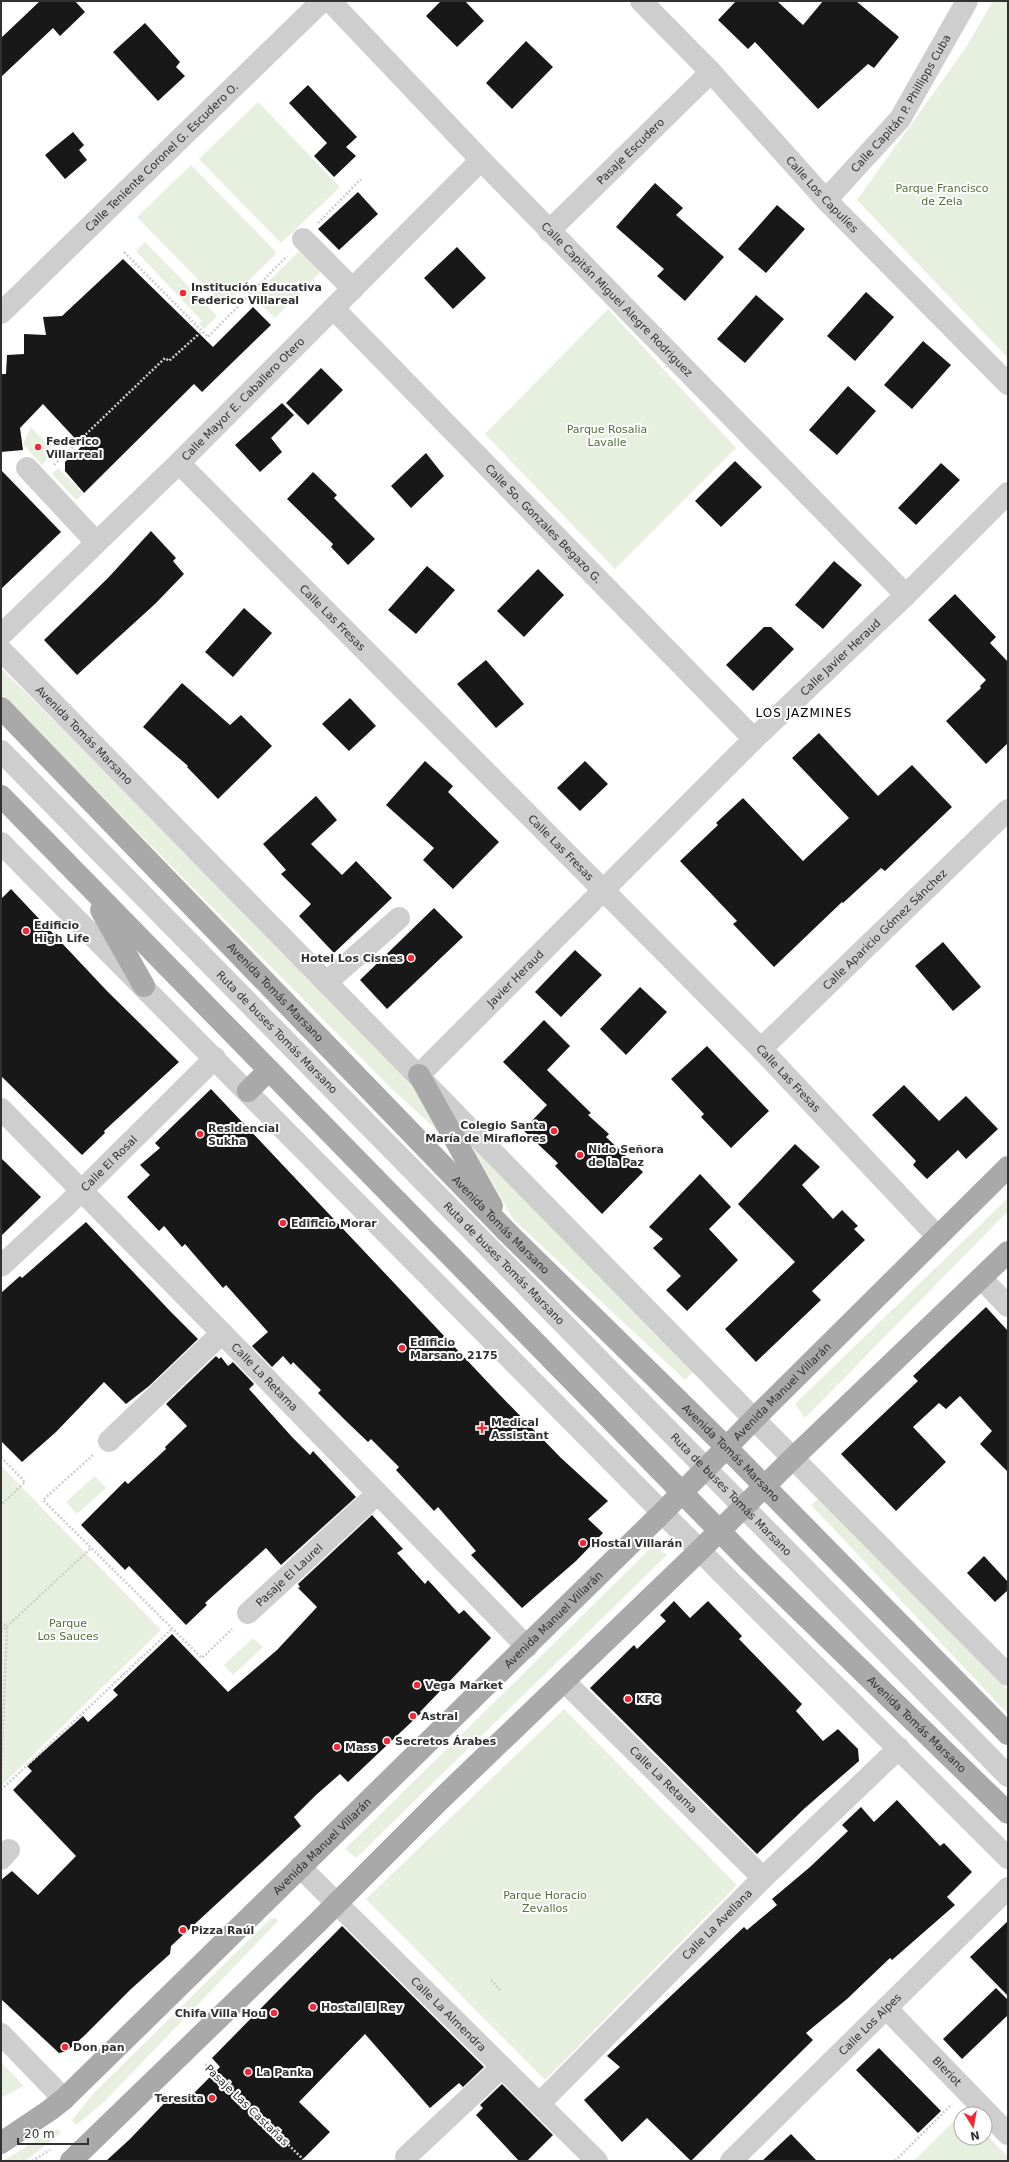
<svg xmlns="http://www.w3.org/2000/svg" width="1009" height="2162" viewBox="0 0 1009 2162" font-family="'DejaVu Sans',sans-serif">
<rect width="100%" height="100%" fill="#fff"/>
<g fill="#e7efde">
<polygon points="993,1 1008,1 1008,358 857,200 965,49"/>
<polygon points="258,102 340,187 281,243 199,159"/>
<polygon points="191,165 277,253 223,305 137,217"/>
<polygon points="315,235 336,256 275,318 253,297"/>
<polygon points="145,242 217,316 204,329 199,324 202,321 136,251"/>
<polygon points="608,309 736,448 615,569 485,434"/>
<polygon points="31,427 54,452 42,465 23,444"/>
<polygon points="58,468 83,494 76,500 52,474"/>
<polygon points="1,668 410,1073 442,1135 391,1088 1,694"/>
<polygon points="467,1138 694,1371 685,1380 513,1219"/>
<polygon points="1008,1198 1008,1211 805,1418 795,1404"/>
<polygon points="1,1466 161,1630 1,1786"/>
<polygon points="95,1476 106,1488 77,1514 66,1502"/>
<polygon points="819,1498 1008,1690 1008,1714 811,1505"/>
<polygon points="654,1545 667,1555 356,1858 345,1849"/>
<polygon points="253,1638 263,1647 233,1675 224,1665"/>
<polygon points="564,1709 737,1885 545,2080 366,1899"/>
<polygon points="276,1918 278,1921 104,2102 76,2125 72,2120 94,2093 270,1919"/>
<polygon points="1,2062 24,2086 1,2098"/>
<polygon points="961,2114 961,2138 985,2138 985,2133 1008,2157 1008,2161 914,2161"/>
<polygon points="58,2129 61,2133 25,2161 3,2161 42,2137"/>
</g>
<g fill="#181818">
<polygon points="40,1 75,1 85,12 60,36 53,28 1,77 1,38"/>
<polygon points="441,1 465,1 484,21 457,47 426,16"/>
<polygon points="736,1 777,1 803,25 823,1 856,1 899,37 874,68 868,64 818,109 755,42 748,49 718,20"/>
<polygon points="145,23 180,62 176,67 185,76 158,101 113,52"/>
<polygon points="526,41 553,67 512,109 486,83"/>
<polygon points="308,85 357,137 346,147 356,156 334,177 314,156 327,143 289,103"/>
<polygon points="73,132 84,145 79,150 87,160 65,179 45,155"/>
<polygon points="655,183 683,208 676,215 724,257 685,301 657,276 664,269 616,227"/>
<polygon points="358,192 378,214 339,250 318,229"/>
<polygon points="777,205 805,229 766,273 738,249"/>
<polygon points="457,247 486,278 453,309 424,278"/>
<polygon points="123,259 213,347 253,307 271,325 202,392 194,384 84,493 65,471 65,462 82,446 43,404 20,428 23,450 1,452 1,374 6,374 7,355 24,354 24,334 46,335 43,317 62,316"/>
<polygon points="866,292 894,317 855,361 827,336"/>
<polygon points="756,295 784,319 745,363 717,339"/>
<polygon points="923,341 951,365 912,409 884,385"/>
<polygon points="321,368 343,390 308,425 286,403"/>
<polygon points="848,386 876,411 837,455 809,430"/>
<polygon points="282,403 294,415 271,438 282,452 260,472 235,445"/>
<polygon points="426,453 444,476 411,508 391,486"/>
<polygon points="735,461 762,487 721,527 695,501"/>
<polygon points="941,463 960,480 916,525 898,508"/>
<polygon points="1,470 61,532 1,589"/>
<polygon points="313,472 337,495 334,498 375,539 348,565 331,547 333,544 287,499"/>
<polygon points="151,531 176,558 173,561 184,574 155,604 77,675 44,640 108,578"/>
<polygon points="834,561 862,585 823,629 795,605"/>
<polygon points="427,566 455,590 416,634 388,610"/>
<polygon points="538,569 564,595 524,637 497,611"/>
<polygon points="955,594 996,637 990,643 1008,662 1008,743 986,764 946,721 981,688 980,686 986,680 928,620"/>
<polygon points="244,608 272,633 233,677 205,652"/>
<polygon points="764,627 771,627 794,649 753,691 726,665"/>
<polygon points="486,660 524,704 496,728 457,684"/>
<polygon points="182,683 230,725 241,715 272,746 218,799 187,767 188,766 143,727"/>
<polygon points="350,698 376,726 349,751 322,724"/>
<polygon points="819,733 878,796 912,765 952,807 885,871 881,868 843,903 842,902 774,967 733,924 737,921 680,861 718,825 716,823 743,798 803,861 849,818 792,758"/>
<polygon points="425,761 453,786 448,792 499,842 453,889 423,860 434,848 386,805"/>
<polygon points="585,761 608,784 580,811 557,788"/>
<polygon points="316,796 337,820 311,844 342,875 356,861 392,898 334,953 299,916 311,904 281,874 286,870 263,844"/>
<polygon points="11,889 107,991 179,1062 104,1131 105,1133 82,1155 1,1076 1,899"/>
<polygon points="434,908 463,937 387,1009 360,980"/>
<polygon points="943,942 981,987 953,1011 915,966"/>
<polygon points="575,950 602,975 561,1017 535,992"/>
<polygon points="640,987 667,1012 626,1055 600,1029"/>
<polygon points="544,1020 570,1046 547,1070 591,1113 588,1115 609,1134 606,1137 643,1172 602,1214 555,1166 558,1163 523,1130 547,1105 503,1062"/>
<polygon points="707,1046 769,1111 731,1148 701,1117 704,1114 671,1079"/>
<polygon points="904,1085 939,1121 966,1096 998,1129 966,1159 958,1150 927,1179 913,1165 916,1161 872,1115"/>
<polygon points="211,1089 497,1392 560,1457 608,1501 588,1519 603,1533 576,1561 522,1608 471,1555 476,1551 438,1507 434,1511 396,1470 399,1467 371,1439 368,1442 346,1421 318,1393 321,1390 293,1362 291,1365 283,1356 272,1367 252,1346 268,1332 226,1285 223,1288 185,1244 182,1247 164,1226 159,1231 127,1197 150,1175 140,1165 160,1148 155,1143"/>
<polygon points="795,1144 820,1167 802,1185 833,1219 842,1210 858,1226 854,1229 865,1240 812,1291 821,1300 756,1362 725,1329 795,1262 738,1204"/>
<polygon points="1,1158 41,1197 1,1236"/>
<polygon points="700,1174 731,1207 709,1229 738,1260 687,1311 666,1290 681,1276 653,1248 663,1239 649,1227"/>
<polygon points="86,1222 170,1311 198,1339 149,1386 126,1404 104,1382 56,1432 22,1462 1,1441 1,1293 20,1276 22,1278"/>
<polygon points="986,1307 1008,1331 1008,1472 980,1444 992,1431 960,1396 946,1409 939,1403 913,1427 946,1462 896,1511 841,1454 918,1381 913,1376"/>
<polygon points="216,1356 219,1359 221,1357 228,1366 233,1362 254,1384 249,1389 292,1437 310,1455 313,1451 356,1497 281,1565 266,1548 205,1603 207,1605 186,1625 129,1566 125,1570 81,1525 125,1481 128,1484 166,1449 165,1447 187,1426 166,1404"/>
<polygon points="372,1515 403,1549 397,1553 425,1584 428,1580 459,1614 464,1610 491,1638 420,1712 421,1713 348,1782 340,1774 316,1795 294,1817 301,1826 171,1946 170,1954 131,1989 84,2036 67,2051 59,2053 1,1999 1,1880 12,1871 38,1895 76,1856 13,1790 32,1771 27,1766 83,1716 88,1722 118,1695 113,1690 172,1634 228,1692 277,1650 317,1607 298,1588 300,1587 298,1584"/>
<polygon points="984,1556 1008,1582 1008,1590 995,1602 967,1573"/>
<polygon points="674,1601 690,1618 708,1601 742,1636 739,1639 802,1704 796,1711 823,1741 838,1729 858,1749 859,1761 805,1808 757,1854 590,1688 634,1645 637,1649 666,1621 660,1615"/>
<polygon points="897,1800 940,1846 944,1843 972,1872 947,1897 955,1905 892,1960 890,1958 847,1999 806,2033 813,2040 691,2161 647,2118 622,2142 584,2100 620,2067 607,2056 744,1927 747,1930 777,1905 772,1899 810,1867 848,1831 842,1825 861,1807 874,1822"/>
<polygon points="1008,1921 1008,1996 970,1957"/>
<polygon points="342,1926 484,2067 463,2087 459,2083 430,2108 365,2034 299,2102 330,2132 301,2161 106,2161 130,2139 173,2094 183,2104 220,2067 212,2058"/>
<polygon points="996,1988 1008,2000 1008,2015 962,2059 943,2039"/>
<polygon points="879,2048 941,2111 918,2133 856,2070"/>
<polygon points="502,2084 553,2135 527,2161 519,2161 476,2115 483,2108 480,2105"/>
<polygon points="791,2134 817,2161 762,2161"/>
</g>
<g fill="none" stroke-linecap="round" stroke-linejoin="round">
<g stroke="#cecece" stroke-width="2.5" stroke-dasharray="2 2" stroke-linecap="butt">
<polyline points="318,223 361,179"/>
<polyline points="124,252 208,337 287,256"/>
<polyline points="54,465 165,358 169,361 201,332"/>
<polyline points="93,1455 43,1500 202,1658 232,1629"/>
<polyline points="1,1457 25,1482 1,1505"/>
<polyline points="1,1622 7,1627 1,1773"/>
<polyline points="1,1632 91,1548"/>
<polyline points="1,1790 172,1629"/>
<polyline points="491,1980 501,1991"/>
<polyline points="205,2064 305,2161"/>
<polyline points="32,2161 50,2150"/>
<polyline points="895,2161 950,2106"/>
</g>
<g stroke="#cecece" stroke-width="22">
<path id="s1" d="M330,1L481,160L906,595"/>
<path id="s2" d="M641,1L711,72L826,200L1008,384"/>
<path id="s3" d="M826,200L900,119L967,1"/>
<path id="s4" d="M549,231L711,72"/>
<polyline points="303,239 353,289"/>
<path id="s5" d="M334,309L754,739"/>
<path id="s6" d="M1,313L322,1"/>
<path id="s7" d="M179,463L761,1049L938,1237"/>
<polyline points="27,468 96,542"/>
<path id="s8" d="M1,635L179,463L481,160"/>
<path id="s9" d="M1,650L754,1419L1008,1675"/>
<path id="s10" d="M1,751L1008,1776"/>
<polyline points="1,843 726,1577 1008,1858"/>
<polyline points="327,982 399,918"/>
<path id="s11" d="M761,1049L1008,810"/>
<path id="s12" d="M427,1067L754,739L906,595L1008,493"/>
<path id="s13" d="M1,1109L222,1333L527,1647"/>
<path id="s14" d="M1,1266L67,1205L215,1058"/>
<polyline points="981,1278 1008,1306"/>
<polyline points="109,1441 222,1333"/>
<path id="s15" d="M248,1613L377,1494"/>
<path id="s16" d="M564,1681L763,1878"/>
<polyline points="1,1859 9,1850"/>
<path id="s17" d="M300,1867L597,2161"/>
<path id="s18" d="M886,2008L1008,2134"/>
<polyline points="1,2034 64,2099"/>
<path id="s19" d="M539,2104L763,1878L899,1748"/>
<polyline points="406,2157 502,2067"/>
<path id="s20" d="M731,2161L1008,1888"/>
</g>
<g stroke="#a9a9a9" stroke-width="22">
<path id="s21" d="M1,708L508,1233L727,1448L1008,1734"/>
<path id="s22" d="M1,796L747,1559L1008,1813"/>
<polyline points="101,910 144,986"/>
<polyline points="419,1075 492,1206"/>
<polyline points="248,1091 269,1070"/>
<path id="s23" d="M1,2143L50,2110L64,2099L663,1512L766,1407L1008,1167"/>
<polyline points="71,2161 316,1924 439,1801 692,1558 793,1458 1008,1252"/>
</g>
</g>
<g fill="#f42734" stroke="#fff" stroke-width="1.5">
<circle cx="183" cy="293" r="4"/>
<circle cx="38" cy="447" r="4"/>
<circle cx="26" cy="931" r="4"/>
<circle cx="411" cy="958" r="4"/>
<circle cx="554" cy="1131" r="4"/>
<circle cx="200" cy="1134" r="4"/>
<circle cx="580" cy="1155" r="4"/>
<circle cx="283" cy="1223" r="4"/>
<circle cx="402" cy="1348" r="4"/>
<path d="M480 1422h4v4h4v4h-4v4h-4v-4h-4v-4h4z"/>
<circle cx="583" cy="1543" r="4"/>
<circle cx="417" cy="1685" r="4"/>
<circle cx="628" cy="1699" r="4"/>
<circle cx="413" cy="1716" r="4"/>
<circle cx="387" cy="1741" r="4"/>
<circle cx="337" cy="1747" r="4"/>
<circle cx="183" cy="1930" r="4"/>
<circle cx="313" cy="2007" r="4"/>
<circle cx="274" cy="2013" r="4"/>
<circle cx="65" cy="2047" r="4"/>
<circle cx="248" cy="2072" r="4"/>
<circle cx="212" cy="2098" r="4"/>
</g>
<g text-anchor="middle" stroke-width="4" stroke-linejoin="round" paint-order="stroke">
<g font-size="11" fill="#313131" stroke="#fff">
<text dy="4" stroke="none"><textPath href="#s3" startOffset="123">Calle Capitán P. Phillipps Cuba</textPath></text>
<text dy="4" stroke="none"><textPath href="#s4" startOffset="114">Pasaje Escudero</textPath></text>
<text dy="4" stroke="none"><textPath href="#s6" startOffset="224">Calle Teniente Coronel G. Escudero O.</textPath></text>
<text dy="4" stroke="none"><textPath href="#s2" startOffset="265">Calle Los Capulíes</textPath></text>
<text dy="4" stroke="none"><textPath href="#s1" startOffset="414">Calle Capitán Miguel Alegre Rodriguez</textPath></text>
<text dy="4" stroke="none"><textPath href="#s8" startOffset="338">Calle Mayor E. Caballero Otero</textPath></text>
<text dy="4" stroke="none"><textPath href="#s5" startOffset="300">Calle So. Gonzales Begazo G.</textPath></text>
<text dy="4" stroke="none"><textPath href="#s7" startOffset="218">Calle Las Fresas</textPath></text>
<text dy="4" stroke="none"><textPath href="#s12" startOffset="582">Calle Javier Heraud</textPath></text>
<text dy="4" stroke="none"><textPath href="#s9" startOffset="119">Avenida Tomás Marsano</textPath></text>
<text dy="4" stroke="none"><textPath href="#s7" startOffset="542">Calle Las Fresas</textPath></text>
<text dy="4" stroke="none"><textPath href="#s11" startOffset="172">Calle Aparicio Gómez Sánchez</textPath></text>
<text dy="4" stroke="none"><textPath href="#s12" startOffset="125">Javier Heraud</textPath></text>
<text dy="4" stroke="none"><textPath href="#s21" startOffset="395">Avenida Tomás Marsano</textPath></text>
<text dy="4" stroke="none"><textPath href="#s10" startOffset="394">Ruta de buses Tomás Marsano</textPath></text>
<text dy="4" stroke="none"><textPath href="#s7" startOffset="866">Calle Las Fresas</textPath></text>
<text dy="4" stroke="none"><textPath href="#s14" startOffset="149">Calle El Rosal</textPath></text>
<text dy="4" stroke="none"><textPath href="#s21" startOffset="719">Avenida Tomás Marsano</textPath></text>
<text dy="4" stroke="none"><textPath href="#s10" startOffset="718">Ruta de buses Tomás Marsano</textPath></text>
<text dy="4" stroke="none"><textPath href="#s13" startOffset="376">Calle La Retama</textPath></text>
<text dy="4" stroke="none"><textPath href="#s23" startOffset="1085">Avenida Manuel Villarán</textPath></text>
<text dy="4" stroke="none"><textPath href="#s21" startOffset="1043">Avenida Tomás Marsano</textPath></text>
<text dy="4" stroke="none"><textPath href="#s10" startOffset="1042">Ruta de buses Tomás Marsano</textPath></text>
<text dy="4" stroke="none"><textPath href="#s15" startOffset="56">Pasaje El Laurel</textPath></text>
<text dy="4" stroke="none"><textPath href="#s23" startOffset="762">Avenida Manuel Villarán</textPath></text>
<text dy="4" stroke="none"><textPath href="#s22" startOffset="1304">Avenida Tomás Marsano</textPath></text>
<text dy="4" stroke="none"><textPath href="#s16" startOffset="140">Calle La Retama</textPath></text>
<text dy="4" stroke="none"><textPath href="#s23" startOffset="438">Avenida Manuel Villarán</textPath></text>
<text dy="4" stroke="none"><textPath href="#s19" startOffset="253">Calle La Avellana</textPath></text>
<text dy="4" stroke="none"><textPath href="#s17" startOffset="209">Calle La Almendra</textPath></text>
<text dy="4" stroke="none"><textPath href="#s20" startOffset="195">Calle Los Alpes</textPath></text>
<text dy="4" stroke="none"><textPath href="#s18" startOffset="88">Bleriot</textPath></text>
<text transform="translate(247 2105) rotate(44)" y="4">Pasaje Las Castañas</text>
</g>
<g font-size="11" fill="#53713a" stroke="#fff">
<text x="942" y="192">Parque Francisco<tspan x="942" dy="13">de Zela</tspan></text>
<text x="607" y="433">Parque Rosalia<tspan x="607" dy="13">Lavalle</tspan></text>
<text x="68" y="1627">Parque<tspan x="68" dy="13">Los Sauces</tspan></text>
<text x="545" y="1899">Parque Horacio<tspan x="545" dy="13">Zevallos</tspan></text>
</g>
<g font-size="11" font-weight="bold" fill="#313131" stroke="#fff" text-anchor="start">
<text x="191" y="291">Institución Educativa<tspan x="191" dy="13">Federico Villareal</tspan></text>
<text x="46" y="445">Federico<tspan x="46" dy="13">Villarreal</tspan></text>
<text x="34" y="929">Edificio<tspan x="34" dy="13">High Life</tspan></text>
<text x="403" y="962" text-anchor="end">Hotel Los Cisnes</text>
<text x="546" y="1129" text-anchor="end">Colegio Santa<tspan x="546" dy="13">María de Miraflores</tspan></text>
<text x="208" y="1132">Residencial<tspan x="208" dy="13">Sukha</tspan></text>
<text x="588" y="1153">Nido Señora<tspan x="588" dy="13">de la Paz</tspan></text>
<text x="291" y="1227">Edificio Morar</text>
<text x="410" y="1346">Edificio<tspan x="410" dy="13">Marsano 2175</tspan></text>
<text x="491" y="1426">Medical<tspan x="491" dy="13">Assistant</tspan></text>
<text x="591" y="1547">Hostal Villarán</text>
<text x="425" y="1689">Vega Market</text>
<text x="636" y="1703">KFC</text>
<text x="421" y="1720">Astral</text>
<text x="395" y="1745">Secretos Árabes</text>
<text x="345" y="1751">Mass</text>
<text x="191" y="1934">Pizza Raúl</text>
<text x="321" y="2011">Hostal El Rey</text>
<text x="266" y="2017" text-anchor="end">Chifa Villa Hou</text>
<text x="73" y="2051">Don pan</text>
<text x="256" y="2076">La Panka</text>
<text x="204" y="2102" text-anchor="end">Teresita</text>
</g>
<g font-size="12" letter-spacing="1" fill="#000" stroke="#fff">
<text x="804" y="717">LOS JAZMINES</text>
</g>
</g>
<rect width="1009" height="2162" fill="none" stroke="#313131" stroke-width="4"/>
<g transform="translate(973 2126) rotate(169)"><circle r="19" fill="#ffffff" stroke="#adadad"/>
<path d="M0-3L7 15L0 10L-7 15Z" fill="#f42734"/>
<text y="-6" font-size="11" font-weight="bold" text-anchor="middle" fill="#313131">N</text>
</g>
<path d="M18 2138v6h70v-6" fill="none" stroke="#313131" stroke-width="2"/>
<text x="24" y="2138" font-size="12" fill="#313131" stroke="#ffffff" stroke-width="3" paint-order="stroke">20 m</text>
</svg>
